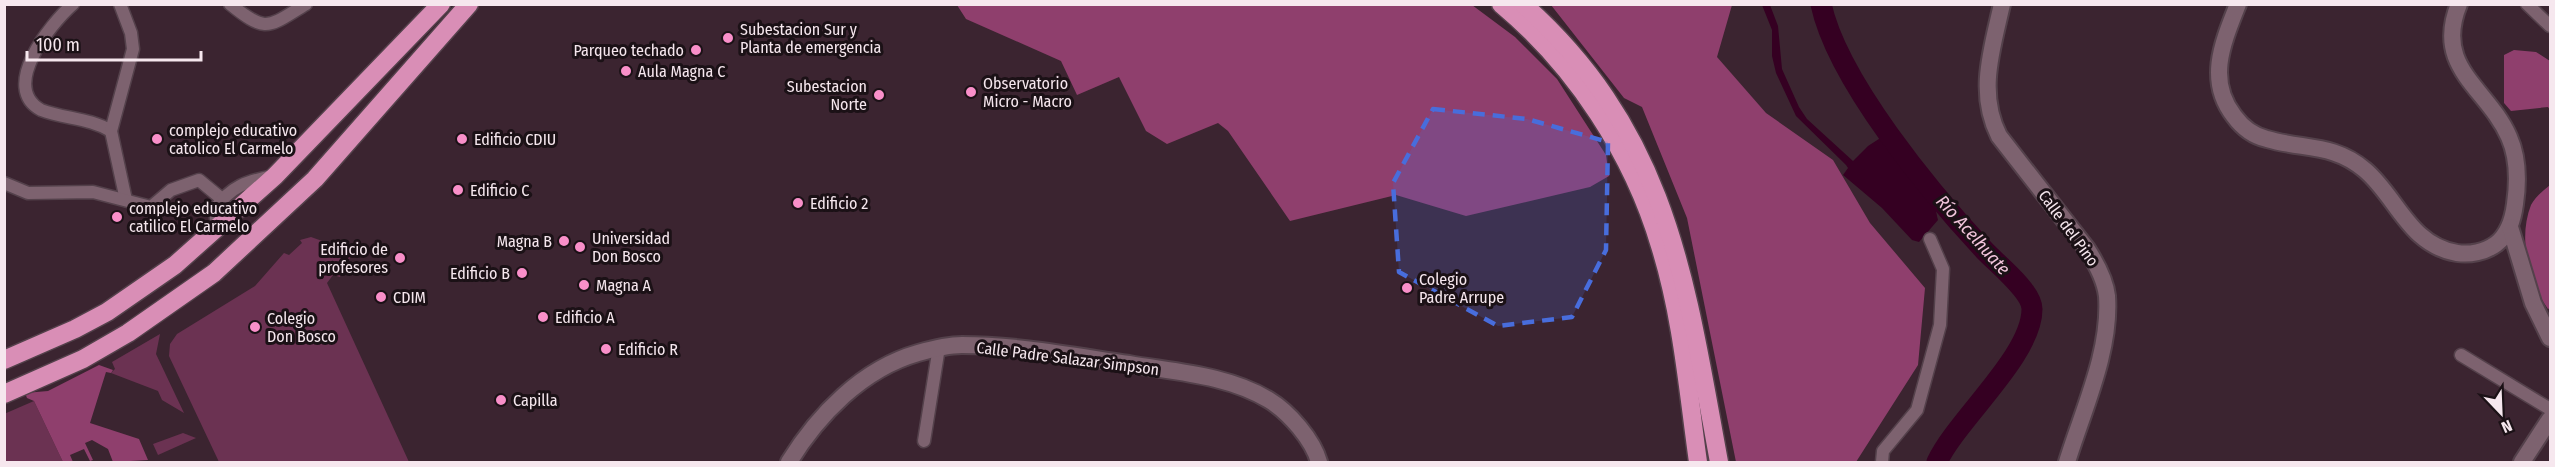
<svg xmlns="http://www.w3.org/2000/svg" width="2555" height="467" viewBox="0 0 2555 467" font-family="'Fira Sans Condensed',sans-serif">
<rect width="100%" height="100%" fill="#3b2430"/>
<g fill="#6b3252">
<polygon points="311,237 353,252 340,277 333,275 327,283 409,462 219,462 169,356 170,344 177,334 255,286 284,253 289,255 302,243 300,240"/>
<polygon points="160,334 156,354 184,413 162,400 158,391 111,373 115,369 112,362"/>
<polygon points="34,401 63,462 5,462 4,414"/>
<polygon points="183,433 196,438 158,455 153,444"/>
</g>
<g fill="#8f3f6d">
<polygon points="957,5 1472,5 1515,37 1557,79 1606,155 1609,176 1590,187 1466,216 1396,195 1290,221 1228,131 1218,123 1167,144 1146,131 1119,77 1077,95 1061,61 966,19"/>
<polygon points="1551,5 1732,5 1717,57 1766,113 1833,160 1870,223 1925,288 1918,365 1856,462 1736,462 1687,218 1642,107 1624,98"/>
<polygon points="2514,50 2536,52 2550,61 2550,110 2548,107 2511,111 2504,103 2504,55"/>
<path d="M2550,185V308L2548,309C2528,281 2518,238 2531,205C2535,197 2544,190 2550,185Z"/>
<polygon points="99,365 113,370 111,373 106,372 90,423 139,439 148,460 113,462 108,449 92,440 85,443 93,460 90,461 84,449 70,455 73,462 63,462 34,401 27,398 25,393 48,391"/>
</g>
<path fill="#350022" d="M1762,5H1770L1778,26L1782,69L1799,107L1807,119L1853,161L1868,146L1885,135C1897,158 1920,173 1931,196C1935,203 1936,212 1938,220L1919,242L1912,240L1882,208L1843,175L1848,168L1846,165L1796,116L1776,73L1772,56V30Z"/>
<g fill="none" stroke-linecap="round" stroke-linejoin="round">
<path stroke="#350022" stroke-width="21" d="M1821,4C1837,80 1931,193 1984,250C1996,263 2032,291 2032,309C2032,356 1957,419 1937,462"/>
<g stroke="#54414b" stroke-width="15">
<g id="street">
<path d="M73,4C49,25 0,88 41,110C65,119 90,118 111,131"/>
<polyline points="120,4 131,33 133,49 111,131 126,200"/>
<path d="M230,4C267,34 268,27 306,4"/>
<polyline points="2527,4 2550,26"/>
<polyline points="4,183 28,193 93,192 151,207 171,190 199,180 222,199"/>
<path d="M217,228L215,209C231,186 247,181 274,176"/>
<polyline points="2461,355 2550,409"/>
<polyline points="924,441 939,347"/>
<polyline points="1882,462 1883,451 1917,410 1940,325 1943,269 1930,239"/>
</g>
</g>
<g stroke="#54414b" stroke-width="20">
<g id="secondary">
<path d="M2002,4C1992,49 1977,93 1999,136L2087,249C2096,263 2105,279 2107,296C2111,351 2083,410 2067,462"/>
<path d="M2238,4C2223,42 2206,80 2234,116C2242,127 2254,136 2267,139C2304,150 2333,143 2365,170C2397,197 2409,245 2457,253C2470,255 2485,252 2496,244C2509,234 2513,219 2515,204C2518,183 2518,157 2509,137C2487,87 2433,68 2459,4"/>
<polyline points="2510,227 2533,303 2550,338"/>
<path d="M789,462C818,415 862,369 918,353C932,349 947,345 962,345C1018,345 1074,356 1129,364C1175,372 1228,375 1269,400C1289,412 1313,440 1319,462"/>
<polyline points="2522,462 2550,419"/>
</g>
</g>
<g stroke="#54414b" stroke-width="21">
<g id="highway">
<path d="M1501,4C1575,66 1633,154 1660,246C1682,316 1688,391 1698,462"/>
<path d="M1523,4C1669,133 1686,283 1719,462"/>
<polyline points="4,360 75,329 107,312 175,265 275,176 441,4"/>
<polyline points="4,394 83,359 128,333 214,273 315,179 469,4"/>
</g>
</g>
<use href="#street" stroke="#7d626f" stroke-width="12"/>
<use href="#secondary" stroke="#7d626f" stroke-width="16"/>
<use href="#highway" stroke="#d98eb6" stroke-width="18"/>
</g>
<path fill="#486ddc" fill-opacity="0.2" stroke="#486ddc" stroke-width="4.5" stroke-dasharray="12 8" stroke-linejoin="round" d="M1433,109L1527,119L1608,142L1606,250L1572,317L1498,326L1399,272L1393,183Z"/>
<g fill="#f98fc9" stroke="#1b1116" stroke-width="2">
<circle cx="728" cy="38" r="6"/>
<circle cx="696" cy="50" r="6"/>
<circle cx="626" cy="71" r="6"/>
<circle cx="971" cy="92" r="6"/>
<circle cx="879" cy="95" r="6"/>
<circle cx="157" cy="139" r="6"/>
<circle cx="462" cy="139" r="6"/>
<circle cx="458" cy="190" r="6"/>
<circle cx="798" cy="203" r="6"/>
<circle cx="117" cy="217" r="6"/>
<circle cx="564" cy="241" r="6"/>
<circle cx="580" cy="247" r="6"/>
<circle cx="400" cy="258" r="6"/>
<circle cx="522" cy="273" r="6"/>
<circle cx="584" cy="285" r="6"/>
<circle cx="1407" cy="288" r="6"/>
<circle cx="381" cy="297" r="6"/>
<circle cx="543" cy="317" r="6"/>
<circle cx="255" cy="327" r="6"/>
<circle cx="606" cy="349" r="6"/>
<circle cx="501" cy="400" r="6"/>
</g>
<g text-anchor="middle" stroke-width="6" stroke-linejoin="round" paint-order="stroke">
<g font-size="16" fill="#f6e7ee" stroke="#1b1116" text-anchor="start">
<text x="740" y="35">Subestacion Sur y<tspan x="740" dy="18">Planta de emergencia</tspan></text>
<text x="684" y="56" text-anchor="end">Parqueo techado</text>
<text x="638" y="77">Aula Magna C</text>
<text x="983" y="89">Observatorio<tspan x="983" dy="18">Micro - Macro</tspan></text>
<text x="867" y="92" text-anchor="end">Subestacion<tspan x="867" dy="18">Norte</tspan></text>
<text x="169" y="136">complejo educativo<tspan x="169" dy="18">catolico El Carmelo</tspan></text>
<text x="474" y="145">Edificio CDIU</text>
<text x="470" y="196">Edificio C</text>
<text x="810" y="209">Edificio 2</text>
<text x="129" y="214">complejo educativo<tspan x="129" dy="18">catilico El Carmelo</tspan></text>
<text x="592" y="244">Universidad<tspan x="592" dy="18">Don Bosco</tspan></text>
<text x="552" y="247" text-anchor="end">Magna B</text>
<text x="388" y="255" text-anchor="end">Edificio de<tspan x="388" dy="18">profesores</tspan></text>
<text x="510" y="279" text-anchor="end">Edificio B</text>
<text x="1419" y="285">Colegio<tspan x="1419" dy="18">Padre Arrupe</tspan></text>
<text x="596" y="291">Magna A</text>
<text x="393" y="303">CDIM</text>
<text x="555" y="323">Edificio A</text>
<text x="267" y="324">Colegio<tspan x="267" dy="18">Don Bosco</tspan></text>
<text x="618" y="355">Edificio R</text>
<text x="513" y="406">Capilla</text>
</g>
<g font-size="16" fill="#f6e7ee" stroke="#1b1116">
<text transform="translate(2069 228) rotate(54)" y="6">Calle del Pino</text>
<text transform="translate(1068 358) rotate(7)" y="6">Calle Padre Salazar Simpson</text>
</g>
<g font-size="18" font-style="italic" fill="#f3c5dc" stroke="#1b1116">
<text transform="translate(1973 235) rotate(48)" y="6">Río Acelhuate</text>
</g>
</g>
<rect width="2555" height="467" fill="none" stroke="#f6e7ee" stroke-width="12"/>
<g transform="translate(2501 413) rotate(157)" stroke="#1b1116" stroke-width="4.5" paint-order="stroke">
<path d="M0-4.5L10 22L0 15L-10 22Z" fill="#f6e7ee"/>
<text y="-9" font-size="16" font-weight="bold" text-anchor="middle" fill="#f6e7ee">N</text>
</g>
<path d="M27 51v9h174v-9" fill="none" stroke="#f6e7ee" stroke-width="3"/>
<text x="36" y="51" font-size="18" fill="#f6e7ee" stroke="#1b1116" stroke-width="4.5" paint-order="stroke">100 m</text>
</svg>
